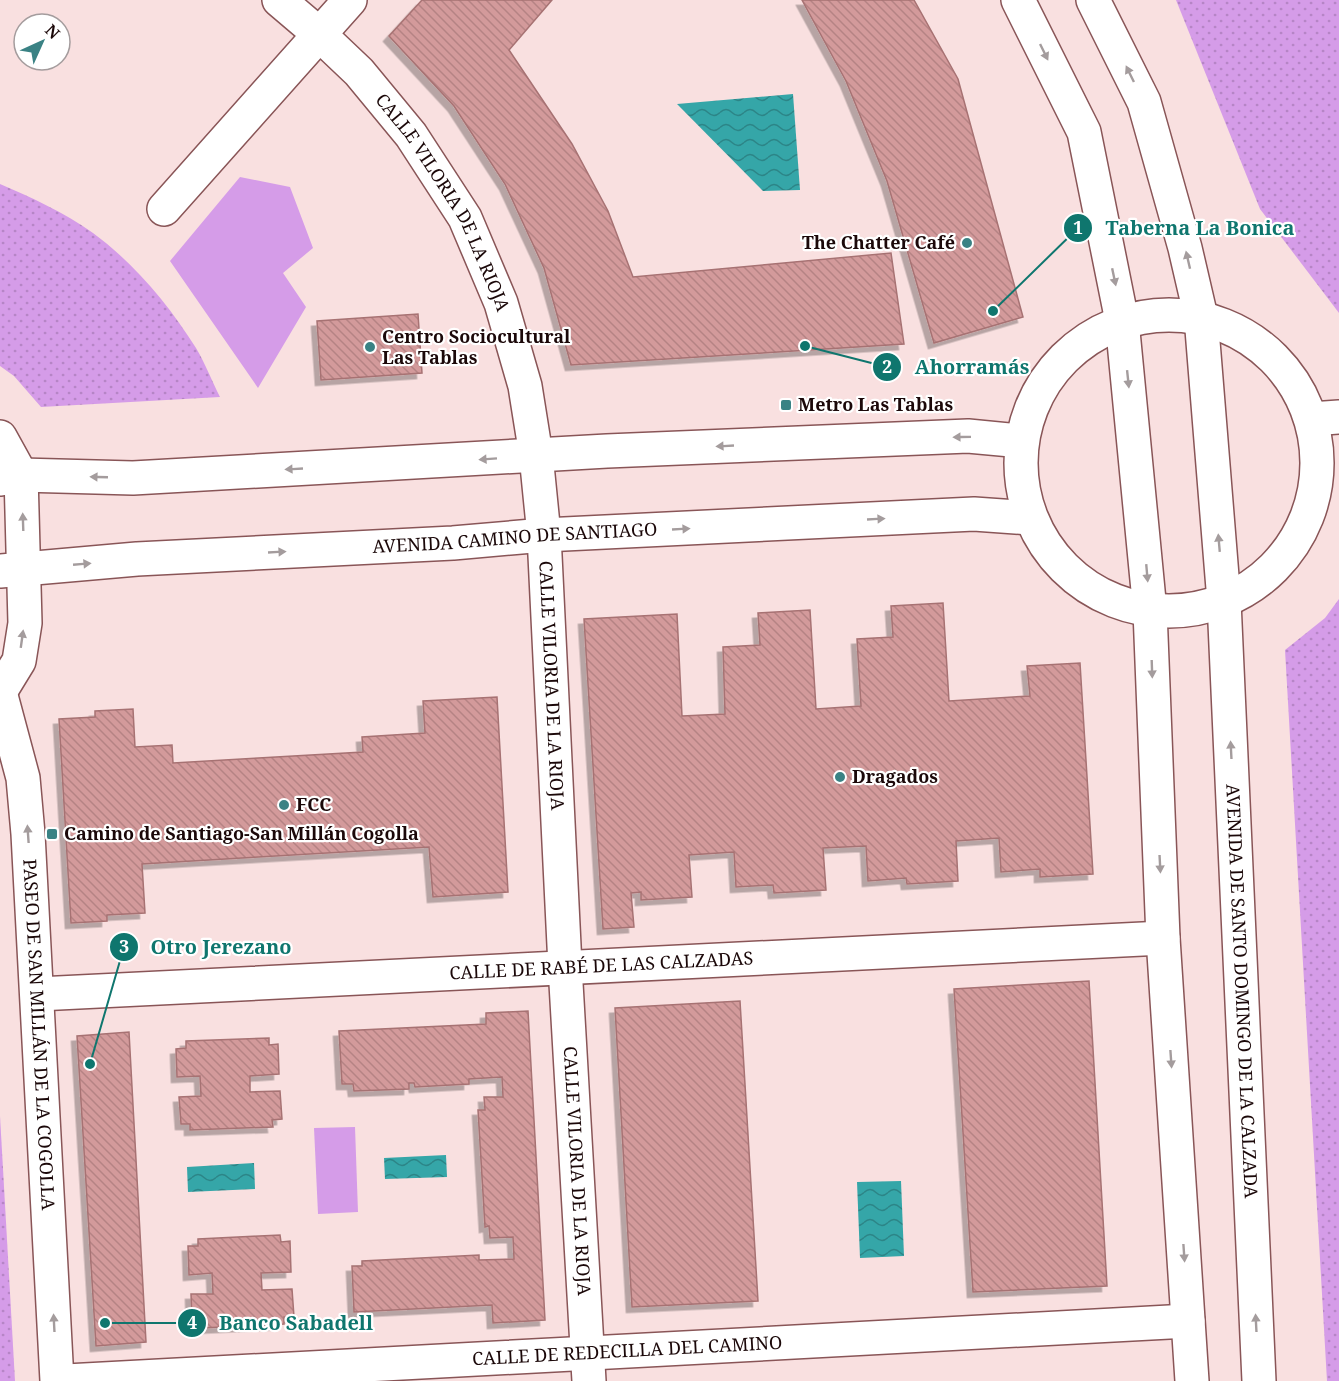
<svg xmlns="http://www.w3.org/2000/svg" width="1339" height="1381" viewBox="0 0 1339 1381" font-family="'Noto Serif',serif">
<defs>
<pattern id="grass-dots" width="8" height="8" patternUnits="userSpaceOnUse" patternTransform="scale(1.5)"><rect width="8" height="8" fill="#d59ce8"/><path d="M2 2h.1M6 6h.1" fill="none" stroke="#b685c6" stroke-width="1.8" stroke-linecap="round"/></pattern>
<pattern id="water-waves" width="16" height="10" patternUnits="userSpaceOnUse" patternTransform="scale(1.5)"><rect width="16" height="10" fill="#35a6a8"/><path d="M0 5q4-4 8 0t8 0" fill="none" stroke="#2c8587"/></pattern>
<pattern id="building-back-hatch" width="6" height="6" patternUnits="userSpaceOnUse" patternTransform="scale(1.5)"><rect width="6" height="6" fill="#d39a9b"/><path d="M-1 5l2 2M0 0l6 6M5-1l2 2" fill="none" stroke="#b58384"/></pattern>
<filter id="shadow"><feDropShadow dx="-5.5" dy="5.5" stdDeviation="0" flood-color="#0004"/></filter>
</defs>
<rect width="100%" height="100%" fill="#f9e0e0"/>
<g fill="url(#grass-dots)">
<polygon points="1176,0 1339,0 1339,313 1260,209"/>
<path d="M0,184C32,198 64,212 93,233C134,263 169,305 196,348C205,363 212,381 220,397L41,407L14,376L0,366Z"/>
<polygon points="1339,599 1339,1381 1327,1381 1285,650 1325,618"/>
<polygon points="0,1116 15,1381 0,1381"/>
</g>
<g fill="#d59ce8">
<polygon points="240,177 290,187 313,248 283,273 306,307 258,388 170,261"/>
<polygon points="355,1127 358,1212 318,1214 314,1128"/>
</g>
<g fill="url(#water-waves)">
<polygon points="793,94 800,190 763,191 677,104"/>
<polygon points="446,1155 447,1177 385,1179 384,1158"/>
<polygon points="254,1163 255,1189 188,1192 187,1167"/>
<polygon points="901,1181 904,1256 860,1258 857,1182"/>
</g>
<g fill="url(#building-back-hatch)" stroke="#a77273" stroke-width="1.5" filter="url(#shadow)">
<polygon points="422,0 552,0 509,50 572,144 608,211 633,277 891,253 904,344 571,365 544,268 505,184 454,106 389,36"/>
<polygon points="802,0 914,0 958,79 1023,317 934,343 887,181 846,81"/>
<polygon points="418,314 422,373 321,380 317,321"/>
<polygon points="943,603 949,701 1030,696 1027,666 1080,663 1093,874 1040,877 1040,869 1001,872 999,838 956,841 958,881 907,884 906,878 868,881 866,846 823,848 826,890 774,893 773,885 736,887 734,852 689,855 692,897 641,900 641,892 631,893 634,927 603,929 584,619 677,614 682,716 725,714 723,647 760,645 758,613 810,610 816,709 861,706 857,639 893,637 891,606"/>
<polygon points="497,697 508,892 433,897 429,847 142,864 145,913 107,915 107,921 71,923 59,719 95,717 95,711 133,709 135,747 172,745 173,763 363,752 362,737 425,733 423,701"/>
<polygon points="1089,981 1107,1286 973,1292 954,989"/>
<polygon points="740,1001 758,1301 632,1307 615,1008"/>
<polygon points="528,1011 545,1320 493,1323 492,1305 354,1312 352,1266 362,1266 362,1261 479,1255 479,1260 514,1259 513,1237 490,1238 489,1226 485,1227 478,1110 485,1110 484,1097 503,1097 502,1077 469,1079 469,1084 415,1087 414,1083 409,1083 409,1089 354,1091 353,1084 342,1084 339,1031 486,1024 486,1013"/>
<polygon points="129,1032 146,1342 96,1346 77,1036"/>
<polygon points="269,1038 269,1045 278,1044 279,1074 250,1076 250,1092 280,1091 282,1119 272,1120 273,1127 190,1130 190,1124 181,1124 179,1097 201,1096 200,1076 177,1077 176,1049 186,1048 186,1041"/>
<polygon points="280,1235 281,1242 290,1241 291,1272 261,1273 262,1290 292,1289 294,1317 284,1317 284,1324 202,1328 202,1321 192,1321 191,1294 213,1294 212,1273 189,1275 188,1246 198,1246 198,1239"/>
</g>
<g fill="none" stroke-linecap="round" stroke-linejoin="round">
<g stroke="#895557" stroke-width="36">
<g id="minor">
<path id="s1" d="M279,0L319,34L359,72L411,135L465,218L501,303L525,386L536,455L544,535L565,966L589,1381"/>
<polyline points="1018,0 1084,132 1122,321 1150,611 1163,938 1192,1381"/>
<path id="s2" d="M1093,0L1144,102L1185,248L1201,317L1224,601L1259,1381"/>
<polyline points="164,209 350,0"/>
<circle cx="1169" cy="463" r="148"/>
<polyline points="1311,419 1339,417"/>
<polyline points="0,437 21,475 25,623 19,661 0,692"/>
<polyline points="0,479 21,475 133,478 607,451 968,436 1021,441"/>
<path id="s3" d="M0,571L137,559L453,543L544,535L974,514L1030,518"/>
<path id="s4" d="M0,692L23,778L28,834L57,1381"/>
<path id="s5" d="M38,994L1163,938"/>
<path id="s6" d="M66,1381L1188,1321"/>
</g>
</g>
<use href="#minor" stroke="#fff" stroke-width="33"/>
</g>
<defs><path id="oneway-solid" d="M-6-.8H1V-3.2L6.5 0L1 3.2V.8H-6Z" transform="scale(1.5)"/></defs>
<g fill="#a49c9d">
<use href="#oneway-solid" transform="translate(1044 52) rotate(64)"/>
<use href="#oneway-solid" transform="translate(1130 74) rotate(-116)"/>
<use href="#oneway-solid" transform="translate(1188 260) rotate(-103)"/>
<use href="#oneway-solid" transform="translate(1114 277) rotate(78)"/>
<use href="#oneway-solid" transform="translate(1128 379) rotate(84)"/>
<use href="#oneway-solid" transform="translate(962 437) rotate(179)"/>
<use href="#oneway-solid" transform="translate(725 446) rotate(177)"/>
<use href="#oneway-solid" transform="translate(488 459) rotate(176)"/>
<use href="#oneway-solid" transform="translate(294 469) rotate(177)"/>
<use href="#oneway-solid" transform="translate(99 477) rotate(-178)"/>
<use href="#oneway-solid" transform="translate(876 519) rotate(-3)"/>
<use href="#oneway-solid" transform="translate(23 522) rotate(-92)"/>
<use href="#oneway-solid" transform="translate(681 529) rotate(-3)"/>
<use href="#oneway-solid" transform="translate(1219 543) rotate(-95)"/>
<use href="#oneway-solid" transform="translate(277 552) rotate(-3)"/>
<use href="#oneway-solid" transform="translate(82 564) rotate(-5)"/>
<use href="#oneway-solid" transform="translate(1147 573) rotate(85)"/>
<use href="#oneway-solid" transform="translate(22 639) rotate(-82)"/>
<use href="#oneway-solid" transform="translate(1152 669) rotate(88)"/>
<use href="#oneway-solid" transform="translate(1231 750) rotate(-93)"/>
<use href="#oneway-solid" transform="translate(28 834) rotate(-94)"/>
<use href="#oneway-solid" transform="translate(1160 864) rotate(87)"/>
<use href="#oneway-solid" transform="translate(1171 1059) rotate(86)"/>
<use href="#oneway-solid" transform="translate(1184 1253) rotate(86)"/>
<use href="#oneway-solid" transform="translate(54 1323) rotate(-93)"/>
<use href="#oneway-solid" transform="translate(1256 1323) rotate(-93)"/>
</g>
<g fill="#3a8284" stroke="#fff" stroke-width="2">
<circle cx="967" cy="243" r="6"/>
<circle cx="370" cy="347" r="6"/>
<rect x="780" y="399" width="12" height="12" rx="3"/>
<circle cx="840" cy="777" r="6"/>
<circle cx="284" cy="805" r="6"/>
<rect x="46" y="828" width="12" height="12" rx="3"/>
</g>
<g text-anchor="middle" stroke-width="4.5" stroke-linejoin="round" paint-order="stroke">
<g font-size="18" fill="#1b0809" stroke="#fff">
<text dy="6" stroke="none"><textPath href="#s1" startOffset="264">CALLE VILORIA DE LA RIOJA</textPath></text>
<text dy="6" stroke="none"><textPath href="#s3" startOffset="516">AVENIDA CAMINO DE SANTIAGO</textPath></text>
<text dy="6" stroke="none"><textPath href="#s1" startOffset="768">CALLE VILORIA DE LA RIOJA</textPath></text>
<text dy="6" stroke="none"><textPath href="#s5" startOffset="564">CALLE DE RABÉ DE LAS CALZADAS</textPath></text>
<text dy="6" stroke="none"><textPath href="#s2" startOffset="1012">AVENIDA DE SANTO DOMINGO DE LA CALZADA</textPath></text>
<text dy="6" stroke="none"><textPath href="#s4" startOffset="346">PASEO DE SAN MILLÁN DE LA COGOLLA</textPath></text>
<text dy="6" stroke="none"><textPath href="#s1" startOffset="1254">CALLE VILORIA DE LA RIOJA</textPath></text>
<text dy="6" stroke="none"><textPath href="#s6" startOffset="562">CALLE DE REDECILLA DEL CAMINO</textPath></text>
</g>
<g font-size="18" font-weight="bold" fill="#1b0809" stroke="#fff" text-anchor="start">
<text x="955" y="249" text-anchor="end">The Chatter Café</text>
<text x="382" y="343">Centro Sociocultural<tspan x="382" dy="21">Las Tablas</tspan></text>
<text x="798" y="411">Metro Las Tablas</text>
<text x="852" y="783">Dragados</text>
<text x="296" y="811">FCC</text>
<text x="64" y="840">Camino de Santiago-San Millán Cogolla</text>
</g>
</g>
<path fill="none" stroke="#0f766e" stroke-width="2" d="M993 311L1078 228M805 346L887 367M90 1064L124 947M105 1323L192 1323"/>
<g fill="#0f766e" stroke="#fff" stroke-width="2">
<circle cx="993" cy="311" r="6"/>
<circle cx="805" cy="346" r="6"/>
<circle cx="90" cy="1064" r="6"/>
<circle cx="105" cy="1323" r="6"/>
<circle cx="1078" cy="228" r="15"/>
<circle cx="887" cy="367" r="15"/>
<circle cx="124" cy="947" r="15"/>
<circle cx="192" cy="1323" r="15"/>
</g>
<g font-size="18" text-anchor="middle" font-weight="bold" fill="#fff">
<text x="1078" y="234">1</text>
<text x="887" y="373">2</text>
<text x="124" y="953">3</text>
<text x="192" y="1329">4</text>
</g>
<g font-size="20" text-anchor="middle" font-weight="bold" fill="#0f766e" stroke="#fff" stroke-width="4.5" stroke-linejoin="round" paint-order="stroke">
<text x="1200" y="235">Taberna La Bonica</text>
<text x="972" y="374">Ahorramás</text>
<text x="221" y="954">Otro Jerezano</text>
<text x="296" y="1330">Banco Sabadell</text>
</g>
<g transform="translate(42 42) rotate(45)"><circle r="28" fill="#ffffff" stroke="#a49c9d" stroke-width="1.5"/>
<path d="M0-4.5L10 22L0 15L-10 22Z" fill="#3a8284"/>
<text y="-9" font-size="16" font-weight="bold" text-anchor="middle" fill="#1b0809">N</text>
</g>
</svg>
